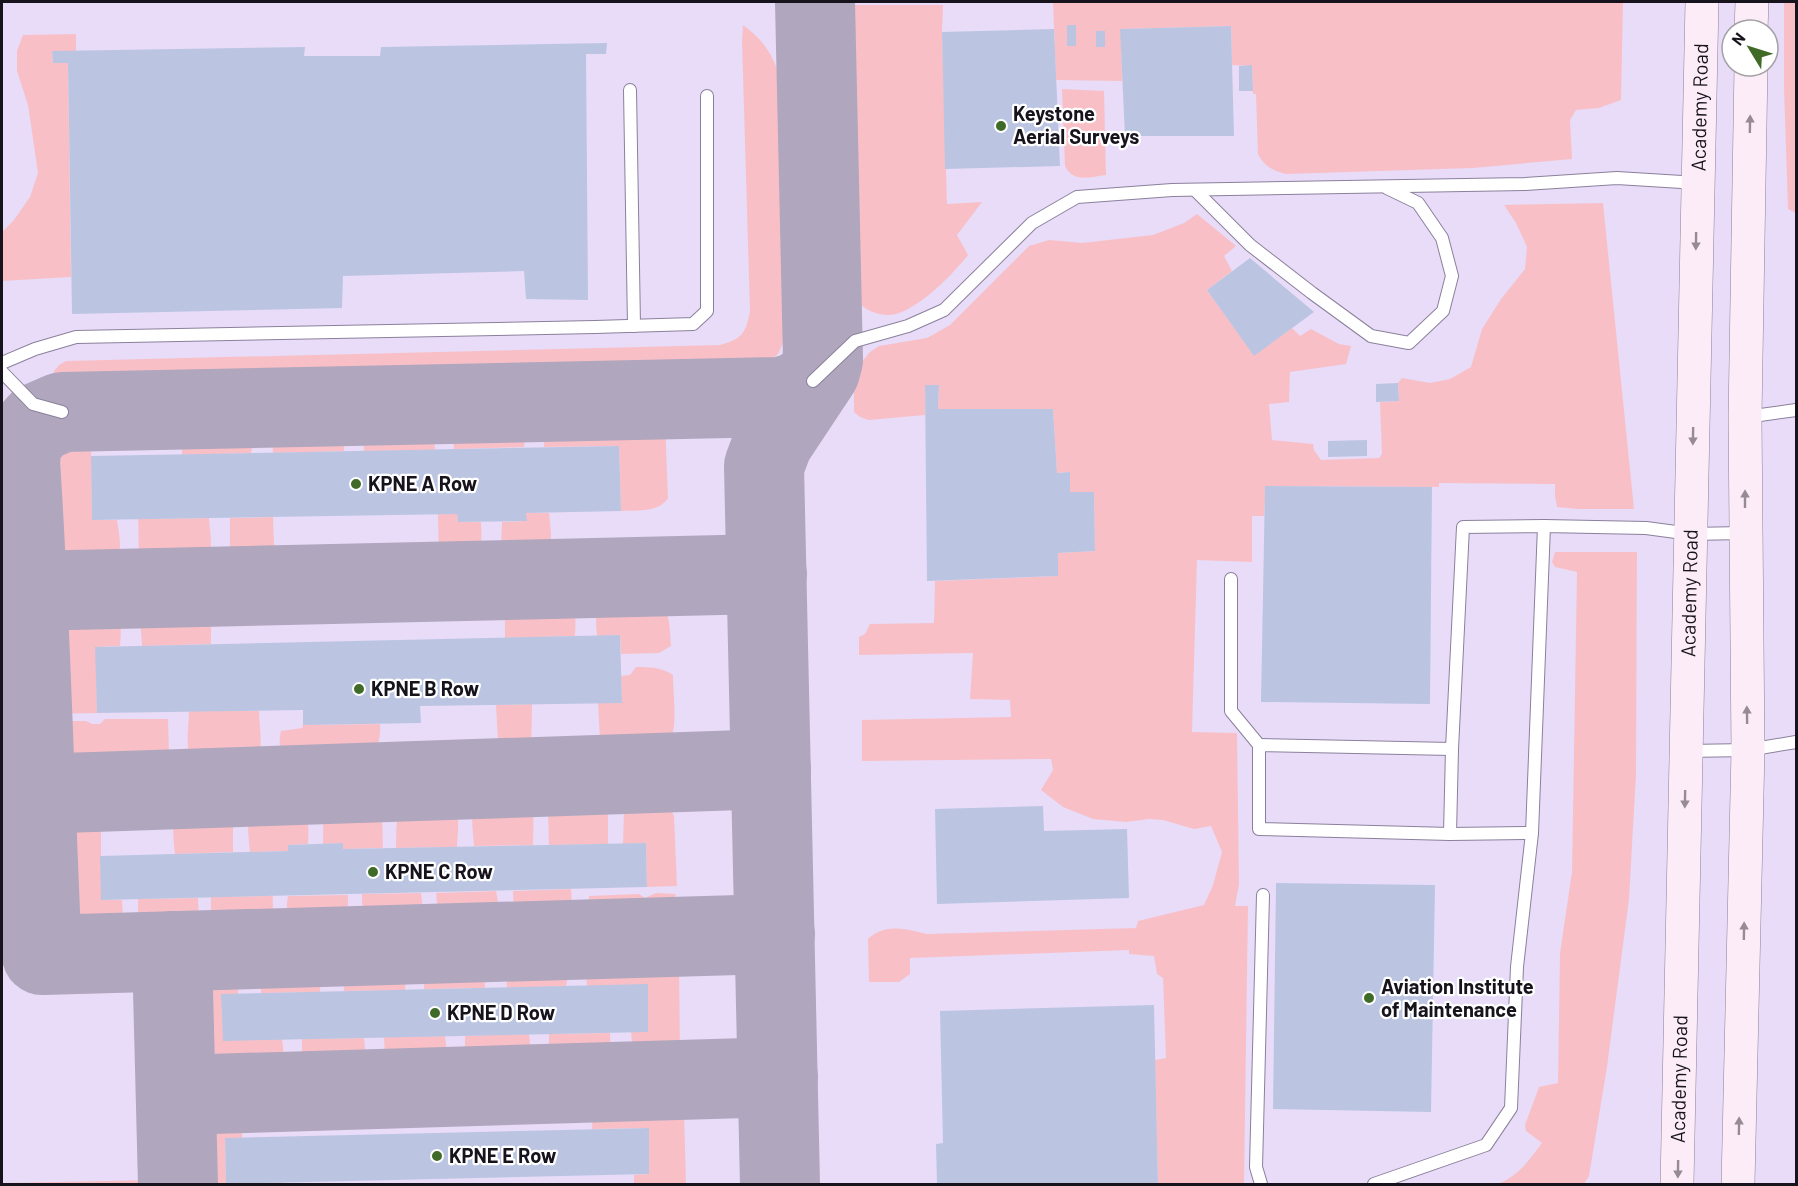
<svg xmlns="http://www.w3.org/2000/svg" width="1798" height="1186" viewBox="0 0 1798 1186" font-family="Barlow,sans-serif">
<rect width="100%" height="100%" fill="#e8dcf9"/>
<g fill="#f8c0c6">
<path d="M1053,2H1623L1621,100L1599,108L1576,110L1570,120L1572,159L1473,168L1286,174C1273,171 1264,166 1258,154L1256,94H1253L1252,66L1232,65L1231,26L1121,29L1122,81L1056,80Z"/>
<polygon points="1784,2 1796,2 1796,213 1788,209 1784,88"/>
<path d="M846,5H943L942,32L947,204L982,202L957,235L968,255C953,274 926,301 904,311C884,321 861,311 852,293Z"/>
<path d="M743,25C760,37 770,50 777,69L784,335L782,345L778,354L752,374L672,378L73,390L54,378V371L59,365L66,361L720,345C742,339 746,333 750,311L742,41Z"/>
<polygon points="76,34 76,51 52,52 53,63 68,63 71,277 2,281 2,232 14,220 30,197 38,173 28,105 17,71 17,51 23,35"/>
<path d="M1062,89L1104,91L1106,175C1090,177 1073,183 1065,166Z"/>
<path d="M1603,203L1634,509H1577L1557,507L1555,496V484L1439,483V487L1266,486L1264,516H1252V562L1197,560L1192,732L1237,733L1239,884L1235,906H1248L1244,1184H1158L1155,1060L1166,1058L1163,978L1157,974L1154,956L1129,954V950L910,958V974L899,982H869L868,939C885,923 906,929 927,934L1136,928L1138,921L1204,905L1213,885L1222,852L1211,826L1194,829L1163,820L1149,819L1126,822L1093,819L1063,807L1041,790L1053,770L1051,759L862,761V720L1011,717L1010,700L970,699L973,653L859,655V637L865,634L870,624L934,623L935,581L1058,576V553L1095,551L1094,493L1070,492V472L1057,473L1053,409H938L939,385L925,386V415L869,420L860,417L854,412V367L860,364L870,352L879,346L927,338L950,325L1029,246L1049,240L1082,243L1153,235L1184,223L1197,214L1236,246L1224,256L1232,271L1207,290L1254,355L1292,328L1300,336L1311,329L1339,344L1351,346L1346,364L1290,372L1289,402L1269,404L1272,440L1313,444L1314,450L1321,460L1379,458L1382,454L1380,402L1399,401L1398,383L1402,378L1430,383L1450,379L1471,367L1482,329L1501,299L1525,269L1527,247L1516,223L1504,205Z"/>
<path d="M644,411L654,413L665,422L668,498C659,513 637,510 621,511L619,446L544,447C544,432 545,418 561,413Z"/>
<path d="M510,413C526,422 526,431 524,447L454,449C454,445 453,439 453,434C457,409 492,413 510,413Z"/>
<polygon points="2,414 4,418 10,560 11,694 16,784 12,857 2,857"/>
<path d="M421,417L433,428L435,450L364,451C364,445 362,437 364,431C369,413 406,417 421,417Z"/>
<path d="M331,419C346,426 344,436 344,451L273,453L272,435L283,421Z"/>
<path d="M196,422H238L246,424L253,442L251,453L182,455C182,440 182,429 196,422Z"/>
<path d="M66,425L73,426L91,439L92,520H117C119,533 123,549 116,562C111,569 103,571 95,571C89,572 82,572 76,571C61,567 45,549 40,535C40,514 33,457 43,441C48,433 58,429 66,425Z"/>
<path d="M526,513H549C550,525 553,539 549,550C543,568 510,566 503,550C500,542 502,530 502,522L526,521Z"/>
<path d="M438,514H457L458,522H481C483,564 479,563 439,565Z"/>
<polygon points="273,517 275,569 243,568 230,556 230,518"/>
<path d="M209,518C210,535 217,564 197,570C179,570 142,578 139,553C138,542 139,530 138,519Z"/>
<path d="M1555,552H1637L1636,774L1629,899L1607,1067L1589,1176L1584,1184H1497C1518,1177 1529,1160 1542,1143L1526,1131L1525,1125L1539,1087L1558,1083L1560,953L1572,872L1577,572L1555,567L1552,562Z"/>
<path d="M633,593C670,600 669,613 671,646L659,653L621,654L620,635L597,636C594,600 599,596 633,593Z"/>
<path d="M530,596C568,596 578,592 575,636L505,638C505,613 502,601 530,596Z"/>
<path d="M197,604C214,616 211,625 211,644L142,646C142,638 140,629 141,621C146,598 181,604 197,604Z"/>
<path d="M76,606C110,608 125,605 120,646L96,647L97,713L45,714L43,629L55,614L63,609Z"/>
<path d="M636,667C650,667 661,667 673,675C673,692 677,720 672,736C662,766 625,761 601,758L598,703H622L621,676L630,675Z"/>
<polygon points="532,704 531,761 499,761 496,705"/>
<path d="M189,711H259C259,725 263,743 259,757C257,763 252,768 246,769C234,772 200,772 193,762C184,749 189,726 189,711Z"/>
<polygon points="105,719 168,719 169,754 167,762 157,770 143,772 77,772 59,756 52,748 44,735 44,721 86,721 92,724 100,724"/>
<path d="M380,724C381,736 378,741 377,752L391,751L395,755L391,765L288,768C280,760 278,742 281,731L302,728L303,725Z"/>
<path d="M643,794C658,796 668,802 674,816L677,886L647,887L646,843L623,844L624,807L629,796Z"/>
<path d="M517,795C521,797 527,797 530,801C535,810 533,834 533,845L474,846C473,825 467,811 485,796Z"/>
<polygon points="601,796 608,814 608,844 549,845 548,814 554,798 561,797"/>
<path d="M448,798C462,809 458,831 457,847L396,848C397,831 394,813 406,801Z"/>
<path d="M342,800L374,801C385,814 382,831 383,848L343,849V843L323,844C324,823 319,807 342,800Z"/>
<path d="M300,803C309,817 309,828 308,844L288,845V851L250,852C249,836 243,815 259,805Z"/>
<path d="M225,805L233,816V852L175,854C174,839 168,811 186,806Z"/>
<path d="M73,807C92,807 97,807 101,827V900H122L123,917L120,928L116,929L90,931L76,929L65,923L50,904L45,834L58,815L64,810Z"/>
<path d="M571,889C573,904 570,914 558,923H525L517,920L514,912L513,891Z"/>
<path d="M496,891C498,900 500,911 493,919C486,928 450,928 442,921C437,916 437,900 436,893Z"/>
<path d="M421,893L423,909L419,921C411,925 404,925 395,925C367,926 362,923 362,894Z"/>
<path d="M656,893L676,894C673,903 665,914 655,918C646,923 637,922 628,922C606,921 587,923 589,896L639,894L645,898Z"/>
<path d="M348,895C348,910 348,918 336,928C322,928 293,933 288,915C286,909 287,902 288,896Z"/>
<path d="M273,896C272,902 274,910 272,916C269,931 225,936 216,925C210,918 211,907 211,897Z"/>
<path d="M198,898C198,906 200,919 195,926C189,936 156,933 145,931C137,922 138,911 138,899Z"/>
<path d="M546,954L556,957L565,962L568,976L566,986L507,988C507,976 504,962 516,956Z"/>
<path d="M667,954L676,958L679,962L680,1055C672,1062 651,1066 641,1061C638,1059 635,1057 633,1054L631,1032H648L647,985L587,986L586,971L589,963L599,956Z"/>
<polygon points="475,957 481,959 484,962 485,988 424,989 424,968 431,960"/>
<path d="M361,961H394L403,967L406,976L405,990L344,991C344,975 341,963 361,961Z"/>
<path d="M311,962L321,971L320,992L261,993C261,980 259,969 274,963Z"/>
<path d="M225,963L233,964L239,972L238,994L282,1040C284,1052 286,1064 273,1071C256,1071 238,1075 221,1073C209,1071 197,1064 192,1052C187,1038 189,1004 189,987C196,964 203,964 225,963Z"/>
<path d="M610,1033C610,1040 612,1050 607,1056C600,1067 561,1068 553,1058C548,1053 549,1041 549,1034Z"/>
<path d="M529,1034C530,1042 531,1051 527,1058C519,1070 478,1070 469,1059C464,1052 465,1044 465,1036Z"/>
<path d="M445,1036C446,1044 448,1054 443,1060C435,1072 399,1067 388,1062L385,1058L384,1037Z"/>
<path d="M364,1038C365,1047 367,1059 359,1065C350,1073 313,1071 304,1063L302,1057V1039Z"/>
<path d="M676,1097C682,1100 683,1105 684,1111L686,1184H634V1175L649,1174V1128L592,1129L593,1109L601,1100L608,1099Z"/>
<path d="M223,1105L232,1107L243,1117L242,1138H225L226,1184L282,1182V1184H193C191,1156 182,1107 223,1105Z"/>
<polygon points="158,1180 158,1184 2,1184 2,1183"/>
</g>
<g fill="none" stroke-linecap="round" stroke-linejoin="round">
<g stroke="#b0a6be" stroke-width="80">
<polyline points="28,591 767,574"/>
<polyline points="34,794 771,769"/>
<path d="M775,934L42,955C34,791 31,626 20,462L22,441L39,422L62,412L780,397L798,392L813,381"/>
<polyline points="172,951 178,1184"/>
<polyline points="176,1095 778,1077"/>
<polyline points="780,1184 764,466 773,442 820,371 823,360 815,2"/>
</g>
</g>
<g fill="#bbc5e1">
<rect x="1067" y="25" width="9" height="21"/>
<polygon points="1231,26 1234,136 1125,136 1120,29"/>
<polygon points="1054,29 1060,166 945,169 942,32"/>
<rect x="1096" y="31" width="9" height="16"/>
<polygon points="607,43 606,54 586,54 588,300 526,299 524,271 343,276 342,308 72,314 68,63 53,63 52,51 305,47 304,56 380,56 381,47"/>
<polygon points="1252,65 1253,91 1239,91 1239,66"/>
<polygon points="1250,258 1314,312 1254,356 1207,290"/>
<polygon points="1398,383 1399,401 1376,402 1376,384"/>
<polygon points="925,385 939,385 938,409 1053,409 1057,473 1070,472 1070,492 1094,492 1095,551 1058,553 1058,576 927,581"/>
<polygon points="1367,440 1367,456 1328,457 1328,441"/>
<polygon points="619,446 621,511 526,513 527,521 458,522 457,514 92,520 91,456"/>
<polygon points="1265,486 1432,487 1430,704 1261,702"/>
<polygon points="620,635 622,703 420,706 421,723 303,725 303,710 97,713 95,647"/>
<polygon points="1043,806 1044,831 1127,829 1129,898 937,904 935,809"/>
<polygon points="343,843 343,849 646,843 647,887 101,900 100,856 288,851 288,845"/>
<polygon points="1276,883 1435,885 1431,1112 1273,1109"/>
<polygon points="648,984 648,1032 223,1041 221,994"/>
<polygon points="1154,1005 1158,1184 937,1184 936,1144 943,1143 940,1011"/>
<polygon points="649,1128 649,1174 226,1184 225,1138"/>
</g>
<g fill="none" stroke-linecap="round" stroke-linejoin="round">
<g stroke="#8b809b" stroke-width="14">
<g id="lane">
<polyline points="630,90 634,326"/>
<polyline points="1195,190 1250,245 1312,293 1371,336 1409,343 1443,311 1452,276 1442,238 1418,203 1387,188"/>
<polyline points="2,363 35,349 76,337 595,327 693,324 707,311 707,96"/>
<polyline points="2,372 33,404 62,412"/>
<polyline points="813,381 855,341 908,326 944,310 1032,223 1077,197 1172,190 1525,184 1617,178 1698,183"/>
<polyline points="1746,417 1796,410"/>
<polyline points="1231,579 1231,711 1259,745"/>
<polyline points="1687,751 1748,750 1796,742"/>
<polyline points="1532,833 1450,834 1259,829 1259,745 1452,749 1463,527 1544,526 1646,528 1691,534 1743,533"/>
<polyline points="1450,834 1452,749"/>
<polyline points="1261,1184 1256,1167 1263,895"/>
<polyline points="1374,1184 1486,1145 1511,1108 1517,967 1532,833 1544,526"/>
</g>
</g>
<g stroke="#8b809b" stroke-width="34">
<g id="secondary">
<polyline points="1751,30 1752,2"/>
<path id="s1" d="M1677,1184L1702,2"/>
<polyline points="1738,1184 1748,750 1745,417 1751,66"/>
</g>
</g>
<use href="#lane" stroke="#fff" stroke-width="12"/>
<use href="#secondary" stroke="#fcecf7" stroke-width="33"/>
</g>
<defs><path id="oneway-solid" d="M-6-.8H1V-3.2L6.5 0L1 3.2V.8H-6Z" transform="scale(1.5)"/></defs>
<g fill="#958a95">
<use href="#oneway-solid" transform="translate(1750 124) rotate(-89)"/>
<use href="#oneway-solid" transform="translate(1696 241) rotate(91)"/>
<use href="#oneway-solid" transform="translate(1693 436) rotate(91)"/>
<use href="#oneway-solid" transform="translate(1745 499) rotate(-90)"/>
<use href="#oneway-solid" transform="translate(1747 715) rotate(-91)"/>
<use href="#oneway-solid" transform="translate(1685 799) rotate(91)"/>
<use href="#oneway-solid" transform="translate(1744 931) rotate(-89)"/>
<use href="#oneway-solid" transform="translate(1739 1126) rotate(-89)"/>
<use href="#oneway-solid" transform="translate(1678 1169) rotate(91)"/>
</g>
<g fill="#406a27" stroke="#fff" stroke-width="2">
<circle cx="1001" cy="126" r="6"/>
<circle cx="356" cy="484" r="6"/>
<circle cx="359" cy="689" r="6"/>
<circle cx="373" cy="872" r="6"/>
<circle cx="1369" cy="998" r="6"/>
<circle cx="435" cy="1013" r="6"/>
<circle cx="437" cy="1156" r="6"/>
</g>
<g text-anchor="middle" stroke-width="4.5" stroke-linejoin="round" paint-order="stroke">
<g font-size="20" fill="#17131d" stroke="#fff">
<text dy="7" stroke="none"><textPath href="#s1" startOffset="1077">Academy Road</textPath></text>
<text dy="7" stroke="none"><textPath href="#s1" startOffset="591">Academy Road</textPath></text>
<text dy="7" stroke="none"><textPath href="#s1" startOffset="105">Academy Road</textPath></text>
</g>
<g font-size="20" font-weight="bold" fill="#17131d" stroke="#fff" text-anchor="start">
<text x="1013" y="121">Keystone<tspan x="1013" dy="23">Aerial Surveys</tspan></text>
<text x="368" y="491">KPNE A Row</text>
<text x="371" y="696">KPNE B Row</text>
<text x="385" y="879">KPNE C Row</text>
<text x="1381" y="994">Aviation Institute<tspan x="1381" dy="23">of Maintenance</tspan></text>
<text x="447" y="1020">KPNE D Row</text>
<text x="449" y="1163">KPNE E Row</text>
</g>
</g>
<rect width="1798" height="1186" fill="none" stroke="#17131d" stroke-width="6"/>
<g transform="translate(1750 48) rotate(308)"><circle r="28" fill="#ffffff" stroke="#a2a1a5" stroke-width="1.5"/>
<path d="M0-4.5L10 22L0 15L-10 22Z" fill="#406a27"/>
<text y="-9" font-size="16" font-weight="bold" text-anchor="middle" fill="#17131d">N</text>
</g>
</svg>
